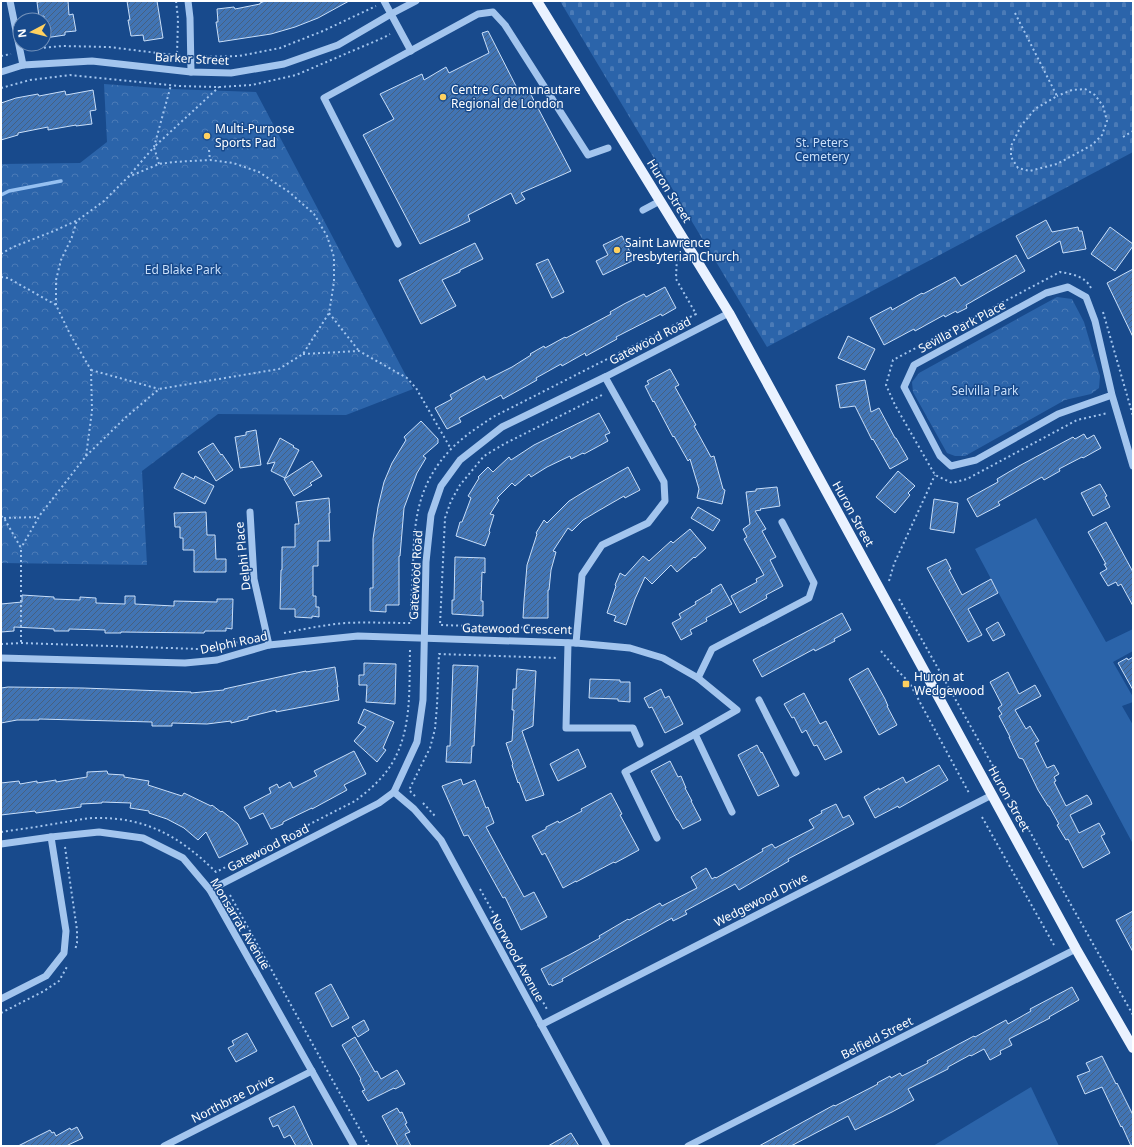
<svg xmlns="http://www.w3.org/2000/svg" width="1134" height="1147" viewBox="0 0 1134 1147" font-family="'Noto Sans',sans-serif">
<defs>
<pattern id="forest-crowns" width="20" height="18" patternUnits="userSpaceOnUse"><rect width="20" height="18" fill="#2b64aa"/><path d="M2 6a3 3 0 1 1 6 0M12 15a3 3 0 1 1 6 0" fill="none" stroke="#4b7bb7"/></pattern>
<pattern id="cemetery-stones" width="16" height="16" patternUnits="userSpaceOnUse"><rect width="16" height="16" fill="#2b64aa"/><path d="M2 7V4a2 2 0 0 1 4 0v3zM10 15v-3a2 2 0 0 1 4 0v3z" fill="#4b7bb7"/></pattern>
<pattern id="building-hatch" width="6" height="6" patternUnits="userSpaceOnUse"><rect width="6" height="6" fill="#4174b4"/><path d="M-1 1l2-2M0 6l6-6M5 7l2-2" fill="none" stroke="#466080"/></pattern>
</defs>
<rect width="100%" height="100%" fill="#184a8c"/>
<g fill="#2b64aa">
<polygon points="1036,518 1106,642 1133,629 1133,651 1113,662 1133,697 1133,702 1122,706 1133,725 1133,844 975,549"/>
<polygon points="1031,1087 1059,1146 933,1146"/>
</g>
<g fill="url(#forest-crowns)">
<polygon points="104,84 170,89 256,92 413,389 346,415 218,414 142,471 147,565 1,563 1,164 80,163 107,142"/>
<polygon points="1057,297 1072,299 1084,322 1100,376 1099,388 1091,394 1065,400 965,456 955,456 947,453 913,392 912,382 919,373"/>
</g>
<polygon fill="url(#cemetery-stones)" points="560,1 1133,1 1133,152 767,347"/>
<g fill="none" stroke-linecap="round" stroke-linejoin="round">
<polyline stroke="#95c0f1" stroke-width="3.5" points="1,195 9,191 61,181"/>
</g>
<g fill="url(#building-hatch)" stroke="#c9dffa">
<polygon points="47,1 68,1 69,15 73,14 76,31 65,32 65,35 45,38 44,16 39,17 37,2"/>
<polygon points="127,1 157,1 163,38 144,41 143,35 131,36 128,20 130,20"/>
<polygon points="265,1 349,1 318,18 295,27 271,34 219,42 216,22 218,22 217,9 234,7 235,9 260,4 260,3"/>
<polygon points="488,31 520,94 528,89 571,171 521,193 525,199 516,204 511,193 468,215 470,221 420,244 363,135 394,119 380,94 422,74 424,80 446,67 449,73 489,53 482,33"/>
<polygon points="93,90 96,110 90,111 92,124 76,126 76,125 48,130 48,127 18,133 18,135 1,140 1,103 16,98 38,94 39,96 65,91 66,95"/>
<polygon points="1046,220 1052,232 1078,227 1079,231 1082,231 1086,249 1063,253 1060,241 1028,259 1016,236"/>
<polygon points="1110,227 1133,244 1133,246 1115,271 1091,254"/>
<polygon points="622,236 634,260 603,275 596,261 608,255 603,245"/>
<polygon points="475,243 483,259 460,270 460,272 442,280 456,306 421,324 399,280"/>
<polygon points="1016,255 1025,271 966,305 967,308 957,313 956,311 945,317 944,315 915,331 914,329 884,345 870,318 891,307 892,310 922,293 923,294 955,277 961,286"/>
<polygon points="548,259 564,292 552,298 536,264"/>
<polygon points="1133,269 1133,337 1107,283"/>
<polygon points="665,287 676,308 662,316 661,314 616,337 617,339 586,356 585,353 562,366 561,364 536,378 537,380 503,399 501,395 459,418 461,422 447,429 435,408 452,399 450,395 484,376 486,380 512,367 531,355 530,354 544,346 545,348 565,337 566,338 611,314 610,312 624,304 644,294 646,297"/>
<polygon points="848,336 875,349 865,370 838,358"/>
<polygon points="670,369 679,385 675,387 696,425 694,426 711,457 714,456 723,489 725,490 722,504 697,498 699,489 690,459 688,461 674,436 673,437 654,401 653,402 645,386 649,384 647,381"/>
<polygon points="865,380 871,412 879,408 895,438 896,438 908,459 890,469 873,439 872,440 855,406 840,408 836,385"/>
<polygon points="599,413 610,433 605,435 608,441 584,454 583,453 571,459 570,456 547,467 531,477 529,474 515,486 512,483 497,498 499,500 490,514 494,515 489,531 490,532 485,546 456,536 460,522 462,522 471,498 468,496 479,478 478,477 488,467 493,472 509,457 511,460 534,445"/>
<polygon points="421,421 438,439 438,443 423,456 426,458 417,473 404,508 400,556 399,556 399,605 386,605 386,612 370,611 370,588 373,588 373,539 378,507 384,482 392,463 406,440 404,437"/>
<polygon points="256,430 261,465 240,468 235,437 246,435 246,432"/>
<polygon points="1084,434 1087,439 1094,435 1101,448 1083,458 1082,457 1059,469 1060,471 1044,480 1042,477 998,502 1000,505 977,517 967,499 998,482 997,479 1019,466 1073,437 1075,439"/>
<polygon points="280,438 294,446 293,447 299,450 285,478 271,471 275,462 267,464"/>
<polygon points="213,443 221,455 222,454 233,470 216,481 198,452"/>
<polygon points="312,461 322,476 310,483 312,485 294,496 284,479"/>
<polygon points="628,467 640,490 625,498 624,496 598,511 583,520 572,531 568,528 553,551 556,552 551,570 549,590 548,590 548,618 523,618 524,601 527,565 537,534 536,533 544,520 547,523 569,501 587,490"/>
<polygon points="898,471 915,486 908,493 910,495 895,513 876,497"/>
<polygon points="182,473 194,479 195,476 214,486 205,504 174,488"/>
<polygon points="1100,484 1107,496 1105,497 1110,507 1093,516 1081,493"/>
<polygon points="777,487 780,506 760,509 761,510 755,511 766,529 762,531 776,557 770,560 783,586 766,595 767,598 740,613 731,596 757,582 756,579 764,575 744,539 747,537 743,529 750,524 746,492 756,491 756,489"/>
<polygon points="329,498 330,513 329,513 330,541 318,541 318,566 313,566 313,596 316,596 316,607 319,607 319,617 312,616 312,618 295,617 295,609 280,609 281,570 282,570 282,547 295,547 295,524 299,524 296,502"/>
<polygon points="934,499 958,503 954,533 930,529"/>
<polygon points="698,507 720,520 713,531 691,518"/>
<polygon points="206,512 207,535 215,535 216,559 226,559 226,572 194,572 194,550 183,550 183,538 180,538 180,527 175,527 174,513"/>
<polygon points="1106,522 1133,572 1133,606 1121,584 1118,586 1116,582 1108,586 1100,573 1107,569 1104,564 1106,564 1088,532"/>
<polygon points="690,529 706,548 695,558 694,557 677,572 671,565 652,584 645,577 635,599 626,625 614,621 616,616 607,613 616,586 615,585 620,573 625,576 643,556 649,561 671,541 673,543"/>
<polygon points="455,557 485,558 485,573 482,572 481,601 483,601 483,616 452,614 452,600 454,600"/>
<polygon points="946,559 951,569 949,570 962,595 991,579 998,593 968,609 982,635 968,642 927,568"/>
<polygon points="721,584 732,604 706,618 707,621 690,630 692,634 681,640 672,623 681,618 679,614 696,604 695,602 712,592 711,590"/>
<polygon points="22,595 54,597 54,599 80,600 80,597 96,598 96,603 125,604 125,596 135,596 135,604 174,606 174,601 217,602 217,599 233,599 232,629 226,628 226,631 205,631 204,633 121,632 121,633 105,633 105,630 69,629 69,631 54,631 54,629 14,627 14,631 1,632 1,604 22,602"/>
<polygon points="842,613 851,630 834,639 835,641 815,651 814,649 762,677 753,660"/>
<polygon points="998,622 1005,635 993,641 986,629"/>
<polygon points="1133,657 1133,690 1118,663 1127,658 1128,660"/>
<polygon points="364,663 396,664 395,704 366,702 367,685 359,685 359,675 364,675"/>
<polygon points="453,665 478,666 474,746 472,746 471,763 446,762 447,746 450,746"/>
<polygon points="335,667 338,687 337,687 339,700 276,712 276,710 248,717 248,719 231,723 231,721 207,724 172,723 172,726 152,726 152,722 39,719 39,720 17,720 1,723 1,688 8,687 83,688 191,692 191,693 224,690 224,689 306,671 306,672"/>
<polygon points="868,668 885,699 888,706 887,706 897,725 879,735 849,679"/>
<polygon points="517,669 536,671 533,726 522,731 544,795 526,801 519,782 518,783 512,765 513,764 506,743 512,741 514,710 512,710 513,689 516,689"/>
<polygon points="1008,672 1019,694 1035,685 1041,696 1015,710 1026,729 1030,726 1034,733 1039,741 1035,743 1047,768 1054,765 1059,774 1054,777 1056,781 1054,782 1066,806 1087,795 1090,799 1092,804 1070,815 1079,833 1099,823 1105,834 1101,836 1110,853 1083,868 1068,839 1066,840 1057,825 1059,824 1049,806 1048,806 1038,790 1023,759 1019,758 1009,737 1010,737 999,716 1002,714 998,708 1002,705 990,682"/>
<polygon points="590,679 620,680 620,682 630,682 630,702 618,701 618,699 589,698"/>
<polygon points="661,689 665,698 669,696 683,724 665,733 652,707 649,708 644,698"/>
<polygon points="804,693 820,724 826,721 842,752 825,760 817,745 814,746 806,730 802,733 794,717 792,718 784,704"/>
<polygon points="364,709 394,722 383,748 386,750 377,762 354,741 366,727 358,723"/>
<polygon points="757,745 761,753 762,752 779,786 758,796 738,755"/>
<polygon points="578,749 586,767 558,781 550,764"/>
<polygon points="354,751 366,774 344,785 347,790 312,809 312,808 283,822 283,824 271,829 263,813 250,819 244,807 271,793 269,788 277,784 279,788 290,782 293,788 317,776 314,771"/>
<polygon points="670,761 678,777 681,776 686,788 685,788 692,801 691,801 701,820 683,829 678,820 677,820 651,771"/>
<polygon points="939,765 948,780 899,808 898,806 875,818 864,797 879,788 879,790 903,777 906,783"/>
<polygon points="107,771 108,774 124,775 124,777 149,781 148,785 182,796 184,793 211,806 212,805 221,812 222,811 238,824 248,844 219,858 206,832 198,840 184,828 167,819 149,813 149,811 130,808 131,803 102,802 102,803 81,804 81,807 36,813 35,811 1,815 1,783 19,781 20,784 37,781 37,783 56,780 56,782 87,777 87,772"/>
<polygon points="461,779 463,785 475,780 486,808 488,807 494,823 486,827 524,897 534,892 547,917 521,930 505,897 503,898 468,835 464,836 442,786"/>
<polygon points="611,793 622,814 620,815 639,850 615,863 614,862 576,882 576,881 563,888 545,853 542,855 532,836 546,829 546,827 558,821 559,823 582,811 581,809"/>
<polygon points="836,804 843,818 849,815 854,824 788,859 789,861 739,890 735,884 685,911 687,914 673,921 672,918 562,979 563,981 552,986 551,984 549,985 541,969 569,955 600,938 599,936 628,919 629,920 660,903 662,906 697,888 691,877 706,868 712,879 715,877 716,878 763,851 762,849 772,844 775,848 814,828 809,820 822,813 821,811"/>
<polygon points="1133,911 1133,952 1116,920"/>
<polygon points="331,984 349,1018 332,1027 315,993"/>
<polygon points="1072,987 1079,1000 1049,1017 1050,1018 1009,1039 1012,1045 1000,1051 1001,1054 990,1060 984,1049 971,1056 970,1055 948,1067 948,1069 908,1089 914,1100 892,1112 855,1130 848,1116 791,1146 759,1146 834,1105 835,1106 878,1084 877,1083 890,1076 891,1078 900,1073 902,1076 928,1063 927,1061 974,1036 975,1037 1006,1020 1008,1024 1031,1011 1030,1009"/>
<polygon points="364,1020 369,1030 358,1037 352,1027"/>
<polygon points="247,1033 257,1051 236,1062 228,1048 234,1045 232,1041"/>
<polygon points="355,1037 375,1072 377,1071 381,1079 397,1070 405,1084 395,1089 394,1088 368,1101 362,1091 365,1090 360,1080 361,1079 342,1045"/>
<polygon points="1102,1056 1116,1084 1117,1083 1133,1115 1133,1146 1131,1146 1122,1126 1121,1127 1102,1087 1085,1094 1077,1076 1090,1071 1086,1063"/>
<polygon points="294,1106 313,1146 296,1146 290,1135 284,1138 278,1125 273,1127 269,1118"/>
<polygon points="397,1108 400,1113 402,1112 407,1123 405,1124 410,1132 405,1134 411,1146 398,1146 382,1116"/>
<polygon points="77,1127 83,1138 66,1146 18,1146 50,1130 52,1133 54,1132 56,1136 70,1128 71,1130"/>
<polygon points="571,1133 579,1146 548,1146"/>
</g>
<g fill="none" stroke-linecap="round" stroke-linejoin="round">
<g stroke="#a3c5ee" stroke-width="2" stroke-dasharray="2 3" stroke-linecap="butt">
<polyline points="176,1 178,19 177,55"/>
<polyline points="1015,13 1057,96 1035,109 1021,126 1011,146 1011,157 1018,168 1030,171 1057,164 1092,145 1102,135 1107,121 1103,106 1095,95 1085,89 1072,90 1057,96"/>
<polyline points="29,49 63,46 109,47 182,56"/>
<polyline points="1,56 11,54"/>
<polyline points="200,57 239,56 280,48 323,31 376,6"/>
<polyline points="1,88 30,80 70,75 179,86 219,87 252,85 296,75 385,37 390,34"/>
<polyline points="1123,137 1133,131"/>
<polyline points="209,150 210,160"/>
<polyline points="159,164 154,147 219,87"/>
<polyline points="1,254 13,247 54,231 78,220 104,201 128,177 154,147 171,85"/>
<polyline points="1,277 8,278 56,305 70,334 91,370 92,411 86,456 40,515 21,548"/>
<path d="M1091,288C1085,276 1072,274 1060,272L893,360L886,385L895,405L935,475L952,483L967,479L1077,420L1108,413"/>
<polyline points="56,305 56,280 61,260 72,237 77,220"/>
<polyline points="1103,312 1133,416"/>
<polyline points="329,313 359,351"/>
<polyline points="303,354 359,351 407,378 416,388 451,449"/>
<polyline points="91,370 159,389"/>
<polyline points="86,456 125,418 159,389 279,369 303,354 329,313 334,282 334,257 327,236 314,214 289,192 259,172 233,163 210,160 173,162 159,164 128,177"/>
<polyline points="1,516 4,518 21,548 21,643"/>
<polyline points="4,518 39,517"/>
<polyline points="889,581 894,564 935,475"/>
<polyline points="899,599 1133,1015"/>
<polyline points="568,629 440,625 445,518 451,501 460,485 484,456 504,444 602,395"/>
<path d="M284,633C304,629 324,625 345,623C367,622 389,623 411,623C411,604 412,585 413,565C414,519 418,484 451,449C464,436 478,427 493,417L696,314L676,279L677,255"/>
<polyline points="1,644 21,643 199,649 245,641"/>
<polyline points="881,651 896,669 909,682 969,793"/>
<polyline points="415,796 409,790 430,748 435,729 437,706 439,654 558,658"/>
<polyline points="423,803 435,816"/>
<polyline points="982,817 1054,945"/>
<path d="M1,832C22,829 43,826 65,822C74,821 85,818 95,818C147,817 180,837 216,872L355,801C371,789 387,775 396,756C412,723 409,685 410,650"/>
<polyline points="65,847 77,930 77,943 75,950"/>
<polyline points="480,889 548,1011"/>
<polyline points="230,895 369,1146"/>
<polyline points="1,1013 44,991 59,981 68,965"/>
</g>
<g stroke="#a3c5ee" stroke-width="7">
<polyline points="10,1 23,65"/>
<polyline points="188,1 190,18 191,72"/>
<polyline points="384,1 411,51"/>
<polyline points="1,72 23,65 92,61 191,72 231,73 284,64 338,45 391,14 416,1"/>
<polyline points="643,210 660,201"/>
<polyline points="398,244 324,98 478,14 493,12 505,25 588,155 608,148"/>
<polyline points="1112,395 1058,414 976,460 951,466 940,456 904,387 914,365 1046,293 1068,287 1086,297 1095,321 1112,395 1133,466"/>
<polyline points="250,512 254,579 269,645"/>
<polyline points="568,643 566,728 633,728 640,744"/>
<polyline points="576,643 630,648 663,658 698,678 737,710 695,734 625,772 657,838"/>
<polyline points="1,658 185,663 217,660 269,645 358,636 576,643 582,575 602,545 648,523 665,501 664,482 605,377"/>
<polyline points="698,678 712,649 809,598 814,583 782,522"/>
<polyline points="759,700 796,773"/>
<polyline points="695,734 732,812"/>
<polyline points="394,792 414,809 441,840 607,1146"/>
<polyline points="1,844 51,837 99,832 143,838 183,858 210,890 354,1146"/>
<polyline points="210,890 379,803 394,792 417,742 423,700 426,562 431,515 441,486 460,460 502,427 605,377 729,313"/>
<polyline points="1,999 46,976 64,953 66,931 51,837"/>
<polyline points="541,1025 992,795"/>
<polyline points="164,1146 312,1071"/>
<polyline points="688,1146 1076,949"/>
</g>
<polyline stroke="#eaf2ff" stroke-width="10" points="537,1 729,313 1076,949 1133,1048"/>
</g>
<g fill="#ffd160" stroke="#184a8c" stroke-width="1.5">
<circle cx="443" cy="97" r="4"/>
<circle cx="207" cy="136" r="4"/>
<circle cx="617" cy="250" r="4"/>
<rect x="902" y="680" width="8" height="8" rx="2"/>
</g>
<g text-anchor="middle" stroke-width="3" stroke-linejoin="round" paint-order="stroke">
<g font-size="12" fill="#fff" stroke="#184a8c">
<text transform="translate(192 59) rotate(3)" y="4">Barker Street</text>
<text transform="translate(669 191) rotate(58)" y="4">Huron Street</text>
<text transform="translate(962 327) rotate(-28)" y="4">Sevilla Park Place</text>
<text transform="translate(650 341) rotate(-27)" y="4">Gatewood Road</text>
<text transform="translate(853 514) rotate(61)" y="4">Huron Street</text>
<text transform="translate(243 556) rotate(-96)" y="4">Delphi Place</text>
<text transform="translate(416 575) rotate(-87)" y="4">Gatewood Road</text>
<text transform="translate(517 629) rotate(1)" y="4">Gatewood Crescent</text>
<text transform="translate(234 643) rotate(-12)" y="4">Delphi Road</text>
<text transform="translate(1009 799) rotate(61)" y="4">Huron Street</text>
<text transform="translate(268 848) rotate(-27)" y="4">Gatewood Road</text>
<text transform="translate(761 900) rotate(-27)" y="4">Wedgewood Drive</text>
<text transform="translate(240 924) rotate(59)" y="4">Monsarrat Avenue</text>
<text transform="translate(517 958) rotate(61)" y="4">Norwood Avenue</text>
<text transform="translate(877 1038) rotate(-27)" y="4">Belfield Street</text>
<text transform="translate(233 1099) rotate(-27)" y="4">Northbrae Drive</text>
</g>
<g font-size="12" fill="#fff" stroke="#184a8c" text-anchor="start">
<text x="451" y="94">Centre Communautare<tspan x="451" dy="14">Regional de London</tspan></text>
<text x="215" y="133">Multi-Purpose<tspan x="215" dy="14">Sports Pad</tspan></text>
<text x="625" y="247">Saint Lawrence<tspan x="625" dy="14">Presbyterian Church</tspan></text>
<text x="914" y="681">Huron at<tspan x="914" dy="14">Wedgewood</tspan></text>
</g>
<g font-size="12" fill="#c9dffa" stroke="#184a8c">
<text x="822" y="147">St. Peters<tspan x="822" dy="14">Cemetery</tspan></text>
<text x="183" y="274">Ed Blake Park</text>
<text x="985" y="395">Selvilla Park</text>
</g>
</g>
<rect width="1134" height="1147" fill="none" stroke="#ffffff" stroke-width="4"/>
<g transform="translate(32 32) rotate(263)"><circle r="19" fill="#184a8c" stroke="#7492ba"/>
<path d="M0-3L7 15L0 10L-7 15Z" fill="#ffd160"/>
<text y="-6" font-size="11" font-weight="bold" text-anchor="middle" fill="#ffffff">N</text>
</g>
</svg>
